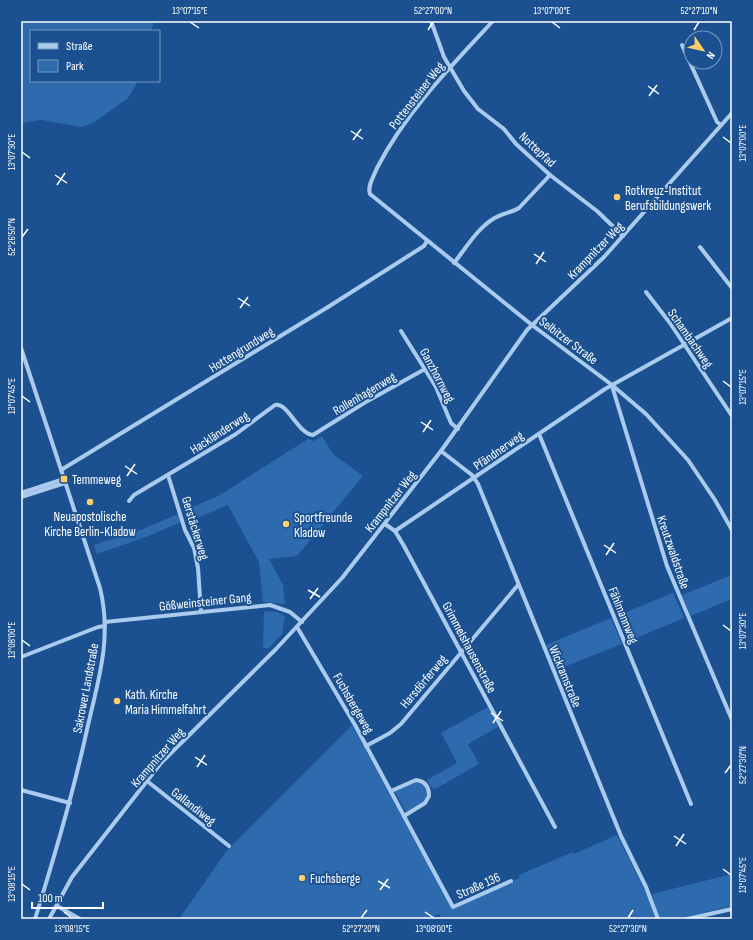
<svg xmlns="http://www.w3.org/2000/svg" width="753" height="940" viewBox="0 0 753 940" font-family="'Sofia Sans Condensed',sans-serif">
<rect width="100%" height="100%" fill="#1b5190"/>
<g fill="#2e6bae">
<polygon points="21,21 154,21 151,31 31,31 31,81 138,81 128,98 93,123 81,127 42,120 21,123"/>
<polygon points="322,436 333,454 363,476 297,556 269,559 283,585 285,604 263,602 259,562 228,505 190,521 186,510 220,495 308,439 314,441"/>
<polygon points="178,514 181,522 146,537 97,554 94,545 143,529"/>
<polygon points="732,575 732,599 691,616 682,595"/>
<polygon points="673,593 684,618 629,641 619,615"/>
<polygon points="264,611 277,612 285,616 282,634 269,648 263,648"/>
<polygon points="611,618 622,644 556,670 546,645"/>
<polygon points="488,707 498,727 468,744 479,764 437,788 433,789 427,780 457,763 441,733"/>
<polygon points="352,725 452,908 520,878 519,875 568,854 572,852 574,854 617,835 647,895 655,919 442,919 439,914 429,919 179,919 228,849"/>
<polygon points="413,781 423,783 427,795 423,802 406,812 394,791"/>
<polygon points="732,874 732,906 677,919 659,919 652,894"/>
</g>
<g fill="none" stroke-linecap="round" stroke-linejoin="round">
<g stroke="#aacbee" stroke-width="4">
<polyline points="431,21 444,57 464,91 478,109 504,129 516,144 550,175 597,211 623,236"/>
<path d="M493,21C450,67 406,112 377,168C374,176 367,186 370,194L532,325L612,385L646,414L688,460L715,500L732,530"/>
<polyline points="682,45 717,122 721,125"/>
<polyline points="700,247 732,288"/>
<path d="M454,263C466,248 477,229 493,219C502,213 511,213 519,208L550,175"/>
<polyline points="646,292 670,323 732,416"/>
<polyline points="401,331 436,387 451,423 458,429"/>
<path d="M21,348L100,588C112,637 99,678 88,725C74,791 55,855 35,919"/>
<polyline points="612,386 667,566 732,720"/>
<polyline points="539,434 691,804"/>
<polyline points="441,451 472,475 478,484 621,836 646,887 658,919"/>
<polyline points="61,470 328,307 424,246 427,241"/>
<polyline points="168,475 185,530 194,548 198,568 201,612"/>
<polyline points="21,493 64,479"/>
<polyline points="21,497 65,483"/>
<path d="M129,501L134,495L236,434L275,405C288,402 297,433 313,435L364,403L425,369"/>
<polyline points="385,524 395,531 404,546 555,827"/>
<polyline points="395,531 605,389 732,318"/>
<polyline points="105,622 270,605 290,612 302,622"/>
<polyline points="297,627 355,725 453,907 511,881"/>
<polyline points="21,657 98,627 105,626"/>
<polyline points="366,746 390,733 401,724 518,585"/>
<polyline points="147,781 229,846"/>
<polyline points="21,790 70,803"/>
<path d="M391,791L416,780C425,781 429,787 429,796L425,803L404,816"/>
<polyline points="57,906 80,919"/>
<polyline points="49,919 72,877 161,763 276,649 342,578 441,451 527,330 604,257 732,113"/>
<polyline points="687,919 732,909"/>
</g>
</g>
<path fill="none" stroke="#fff" stroke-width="1.5" d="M190,22L199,28M552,22L560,28M428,30L433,22M694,30L699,22M648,86L659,94M649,96L657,85M351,131L363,139M723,137L731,143M353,140L361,129M22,152L30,158M55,175L67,183M57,185L65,173M22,237L28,229M534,254L546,262M536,264L544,252M238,298L250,306M240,308L248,297M723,381L731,387M22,396L30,402M421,422L433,430M423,432L431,420M125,466L137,474M127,476L135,464M604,545L616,553M606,555L614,543M308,590L320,597M310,599L318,588M723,625L731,631M22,640L30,646M491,713L503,721M493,723L501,711M195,757L207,765M197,767L205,755M725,773L731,765M674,836L686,844M676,846L684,834M723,869L731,875M378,881L390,888M22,884L30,890M380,890L388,879M64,912L72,918M425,912L434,918M361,918L367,910M628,918L633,910"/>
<g fill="#ffcf67" stroke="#1b5190" stroke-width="1.5">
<circle cx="617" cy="197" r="4"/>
<rect x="60" y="475" width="8" height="8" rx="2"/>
<circle cx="90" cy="502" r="4"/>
<circle cx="286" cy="524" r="4"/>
<circle cx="117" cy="701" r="4"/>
<circle cx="302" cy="878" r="4"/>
</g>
<g text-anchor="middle" stroke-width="4" stroke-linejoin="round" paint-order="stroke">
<g font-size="13" fill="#fff" stroke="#1b5190">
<text transform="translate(416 95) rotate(-52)" y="5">Pottensteiner Weg</text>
<text transform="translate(538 149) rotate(43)" y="5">Nottepfad</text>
<text transform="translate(595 250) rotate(-46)" y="5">Krampnitzer Weg</text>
<text transform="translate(691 338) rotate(55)" y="5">Schambachweg</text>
<text transform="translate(569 340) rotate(37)" y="5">Selbitzer Straße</text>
<text transform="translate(241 349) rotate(-32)" y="5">Hottengrundweg</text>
<text transform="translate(438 375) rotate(62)" y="5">Ganzhornweg</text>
<text transform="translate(364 393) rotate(-31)" y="5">Rollenhagenweg</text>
<text transform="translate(219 432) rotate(-33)" y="5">Hackländerweg</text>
<text transform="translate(498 450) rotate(-35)" y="5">Pfändnerweg</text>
<text transform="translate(390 501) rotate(-52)" y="5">Krampnitzer Weg</text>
<text transform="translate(196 528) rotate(73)" y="5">Gerstäckerweg</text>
<text transform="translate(674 552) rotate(71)" y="5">Kreutzwaldstraße</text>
<text transform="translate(205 601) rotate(-6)" y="5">Gößweinsteiner Gang</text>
<text transform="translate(624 615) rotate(68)" y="5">Fählmannweg</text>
<text transform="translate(470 647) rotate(62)" y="5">Grimmelshausenstraße</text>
<text transform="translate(566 676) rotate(68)" y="5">Wickramstraße</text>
<text transform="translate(423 681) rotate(-50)" y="5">Harsdörferweg</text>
<text transform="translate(85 688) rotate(-79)" y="5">Sakrower Landstraße</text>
<text transform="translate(354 703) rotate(60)" y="5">Fuchsbergeweg</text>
<text transform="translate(157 757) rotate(-49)" y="5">Krampnitzer Weg</text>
<text transform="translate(194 806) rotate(38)" y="5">Gallandiweg</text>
<text transform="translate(478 885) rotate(-24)" y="5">Straße 136</text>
</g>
<g font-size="13" fill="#fff" stroke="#1b5190" text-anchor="start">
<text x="625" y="195">Rotkreuz-Institut<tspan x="625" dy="15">Berufsbildungswerk</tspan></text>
<text x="72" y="484">Temmeweg</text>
<text x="90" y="521" text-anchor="middle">Neuapostolische<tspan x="90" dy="15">Kirche Berlin-Kladow</tspan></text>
<text x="294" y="522">Sportfreunde<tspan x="294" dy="15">Kladow</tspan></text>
<text x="125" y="699">Kath. Kirche<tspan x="125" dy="15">Maria Himmelfahrt</tspan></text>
<text x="310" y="883">Fuchsberge</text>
</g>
</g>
<rect width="753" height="940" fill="none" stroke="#1b5190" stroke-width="44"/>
<rect x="30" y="30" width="130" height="52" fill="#1b5190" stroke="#7697bc"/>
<rect x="38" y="43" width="20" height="6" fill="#aacbee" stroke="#7697bc"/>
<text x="66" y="50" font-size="12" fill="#ffffff">Straße</text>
<rect x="38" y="60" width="20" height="12" fill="#2e6bae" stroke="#7697bc"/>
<text x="66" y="70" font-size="12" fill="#ffffff">Park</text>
<g transform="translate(703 50) rotate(124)"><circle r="19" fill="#1b5190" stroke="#7697bc"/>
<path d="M0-3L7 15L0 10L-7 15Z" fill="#ffcf67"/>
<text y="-6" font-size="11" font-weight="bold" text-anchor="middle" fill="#ffffff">N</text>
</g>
<path d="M32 902v6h71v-6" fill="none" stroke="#ffffff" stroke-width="2"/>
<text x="38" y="902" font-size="12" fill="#ffffff" stroke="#1b5190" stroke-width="3" paint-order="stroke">100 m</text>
<rect x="22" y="22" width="709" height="896" fill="none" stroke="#fff" stroke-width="1.5"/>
<g font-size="10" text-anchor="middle" fill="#fff">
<text x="190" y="14">13°07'15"E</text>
<text x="433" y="14">52°27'00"N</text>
<text x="552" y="14">13°07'00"E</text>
<text x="699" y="14">52°27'10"N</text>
<text transform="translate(742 143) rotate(-90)" y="4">13°07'00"E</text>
<text transform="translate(11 152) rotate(-90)" y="4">13°07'30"E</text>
<text transform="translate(11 237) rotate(-90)" y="4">52°26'50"N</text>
<text transform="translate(742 387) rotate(-90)" y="4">13°07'15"E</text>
<text transform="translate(11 396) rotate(-90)" y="4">13°07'45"E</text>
<text transform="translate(742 631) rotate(-90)" y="4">13°07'30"E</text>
<text transform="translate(11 640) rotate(-90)" y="4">13°08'00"E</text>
<text transform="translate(742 765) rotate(-90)" y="4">52°27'30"N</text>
<text transform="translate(742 875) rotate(-90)" y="4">13°07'45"E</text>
<text transform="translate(11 884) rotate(-90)" y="4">13°08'15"E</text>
<text x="72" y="932">13°08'15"E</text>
<text x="361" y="932">52°27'20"N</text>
<text x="434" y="932">13°08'00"E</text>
<text x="628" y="932">52°27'30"N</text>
</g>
</svg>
